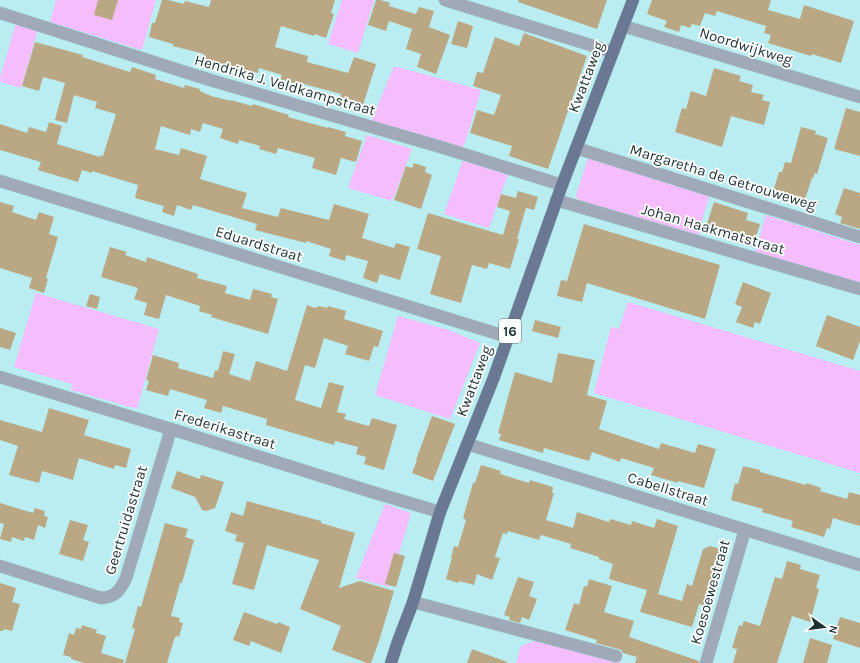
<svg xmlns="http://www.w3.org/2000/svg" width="860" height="663" viewBox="0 0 860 663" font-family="Karla,sans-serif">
<rect width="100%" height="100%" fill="#baedf1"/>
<g fill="#f5bdfc">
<polygon points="56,0 156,0 142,50 50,22"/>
<polygon points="342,0 374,0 358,53 328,44"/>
<polygon points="16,23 38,29 21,88 0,82 0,78"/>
<polygon points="394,66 481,90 463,149 371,122"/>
<polygon points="367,135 412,149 392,201 348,188"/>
<polygon points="588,158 709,196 698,235 683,230 652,224 578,200 576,195"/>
<polygon points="463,160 508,174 489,228 444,214"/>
<polygon points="766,215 860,245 860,285 755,253"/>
<polygon points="36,293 159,329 137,409 71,390 72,384 14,367"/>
<polygon points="628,302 860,371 860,473 594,393 611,327 619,329"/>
<polygon points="398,316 449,330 480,343 450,419 375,395"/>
<polygon points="385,504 411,513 389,587 356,578"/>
<polygon points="540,639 621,660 620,663 516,663 521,646"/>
</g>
<g fill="#baa885">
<polygon points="98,0 118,0 112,20 94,15"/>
<polygon points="162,0 168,0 184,4 185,1 209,7 211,0 335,0 331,13 334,14 326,38 314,34 314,36 281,26 275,47 308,56 307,62 348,73 354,57 376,64 363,105 340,98 341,94 300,83 300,85 280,79 282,75 259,68 258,73 216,62 216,64 202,60 204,54 173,46 173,44 149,37 152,23 155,23"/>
<polygon points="376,0 381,0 390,3 389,6 416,14 419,7 434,11 429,27 450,35 436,74 417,67 421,54 406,49 412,29 389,21 386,31 368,25"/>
<polygon points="519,0 607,0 597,29 518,2"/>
<polygon points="652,0 771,0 768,10 800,19 804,5 854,21 841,63 812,54 811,56 768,43 771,35 764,33 766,26 717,11 715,16 705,13 700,26 692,24 690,28 681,25 679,32 664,27 667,21 647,14"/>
<polygon points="458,21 473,26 467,48 451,44"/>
<polygon points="524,33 587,56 548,169 509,156 512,146 470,133 477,110 494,115 501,95 473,86 477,72 483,73 495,37 519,46"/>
<polygon points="35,42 83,55 82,57 130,72 132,67 156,75 155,79 184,88 185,85 200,89 200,91 211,96 231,101 231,100 252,106 253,104 289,115 288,117 328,128 328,127 346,132 345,136 362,141 356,162 341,158 336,175 312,168 315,158 278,148 276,154 259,149 260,146 239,140 238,144 220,138 223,129 203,123 200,132 191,129 190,135 161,126 155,149 179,155 181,148 207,156 200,179 247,193 242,208 278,217 281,208 329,220 334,204 369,214 362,238 394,248 396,243 410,247 400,280 380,274 377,283 363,278 368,261 346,255 345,261 329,256 331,249 306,241 306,243 255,230 257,224 193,205 191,210 177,205 174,216 162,212 164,206 135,198 138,185 92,171 92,173 82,170 78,182 38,170 41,162 0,150 0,124 27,133 29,127 46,132 49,122 62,126 57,144 100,157 100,155 103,156 116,114 95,108 97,102 74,95 67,123 55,120 65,83 43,77 39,91 22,86"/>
<polygon points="714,68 741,76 739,81 753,85 751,92 764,95 762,100 770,102 764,125 731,116 722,147 675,132 682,108 686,109 691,91 706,96"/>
<polygon points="846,108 860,112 860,156 834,149"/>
<polygon points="801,127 816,131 815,134 828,138 817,174 815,173 813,178 812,178 804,202 773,192 779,172 782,172 785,162 791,163"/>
<polygon points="414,163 426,167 425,172 432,175 421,209 394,200 406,166 412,168"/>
<polygon points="844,188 860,193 860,229 840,223 842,217 835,214"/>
<polygon points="518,191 538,197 534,210 526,208 517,239 519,239 510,269 489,263 487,269 472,265 461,303 430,294 441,256 417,249 428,213 503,235 510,211 497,207 501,194 516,198"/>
<polygon points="0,202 14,206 12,212 36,220 39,212 54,217 49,234 58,237 46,278 48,279 44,293 29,288 32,278 0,268"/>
<polygon points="714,202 748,213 746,220 760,224 753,246 705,230"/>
<polygon points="584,224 720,265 705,319 587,283 582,302 557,296 561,280 567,281"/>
<polygon points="110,247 127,252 125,255 146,262 147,257 198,274 197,278 227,286 225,293 250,300 253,289 272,294 271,297 278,299 268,334 211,317 212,315 199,311 200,306 166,295 159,319 144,315 147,303 134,299 138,288 101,277"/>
<polygon points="743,282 771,293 760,324 755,322 753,328 736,322 742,307 735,304"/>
<polygon points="90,294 100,297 97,309 86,306"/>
<polygon points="307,305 315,308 319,306 327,308 328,306 346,311 344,319 383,331 378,347 374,346 369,361 345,354 348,346 324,338 315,368 305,365 295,400 321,408 329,382 344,386 337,412 346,414 344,419 369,426 372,418 397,425 384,470 364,464 366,457 356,454 358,447 335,441 334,445 266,425 267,419 223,406 221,413 204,408 207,400 170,389 168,396 146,390 149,381 146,380 153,355 179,363 178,368 213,378 215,370 218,371 223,351 235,354 229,374 250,381 256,361 287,371"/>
<polygon points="827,315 860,327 860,341 853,360 816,346"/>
<polygon points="535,320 561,327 558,338 532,331"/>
<polygon points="0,328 16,333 10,350 0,347"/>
<polygon points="558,353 595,360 587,395 607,401 599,429 659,449 661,443 695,453 698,444 716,449 704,488 678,481 678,483 651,475 654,468 621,458 620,462 592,452 589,461 544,448 543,453 499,440 501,434 498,433 515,372 552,383"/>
<polygon points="49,408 89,420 84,435 131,449 126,468 115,465 114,469 79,458 73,480 42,471 39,483 9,475 18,446 0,440 0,420 42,432"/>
<polygon points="432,416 455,424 433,481 412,473 417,460 416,460"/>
<polygon points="481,465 501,471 500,474 529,483 530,480 553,487 552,493 554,493 546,520 573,528 577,512 609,522 610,519 631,525 632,521 654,528 657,519 678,526 658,594 682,601 687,584 692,586 703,549 710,546 727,551 715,591 710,590 706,606 699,604 692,627 640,612 647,590 609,579 613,564 599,559 599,557 570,548 571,544 541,535 539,540 508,531 507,534 503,533 495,557 500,558 492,580 477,574 474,585 459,581 458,583 446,579 452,558 451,558 454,546 458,547 466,520 463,518 473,483 475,483"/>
<polygon points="743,466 760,470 760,472 806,485 807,483 821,488 820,491 847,499 849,492 860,495 860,526 833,518 830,529 827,528 824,537 791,527 793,521 762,512 763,509 731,500 735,483 738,484"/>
<polygon points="177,471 200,479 201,475 224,482 215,508 206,511 202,510 195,497 171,488"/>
<polygon points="247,501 321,521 321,523 355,533 339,588 360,581 394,591 379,641 371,663 367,663 332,650 341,626 300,609 319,560 267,545 254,590 232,584 244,543 235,541 237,535 225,531 231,512 243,516"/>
<polygon points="0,503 33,513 35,508 45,511 44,516 48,517 45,528 38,525 34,540 25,537 24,541 12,537 11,542 0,539 4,524 0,523"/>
<polygon points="70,520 88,525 83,540 89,542 83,561 59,554"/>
<polygon points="165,523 188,529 185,537 194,540 182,583 180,583 171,616 180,618 179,622 183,623 179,637 176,636 174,640 167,663 125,663 135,629 132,628 138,606 141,607"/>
<polygon points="394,553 405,556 396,587 385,584"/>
<polygon points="787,561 801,565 800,569 820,575 816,588 819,589 810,622 792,616 777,663 733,663 737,649 732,648 739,625 742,626 744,621 760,626 775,577 782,579"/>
<polygon points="518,577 534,582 529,596 537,599 529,620 522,617 520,623 509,620 510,617 504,615"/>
<polygon points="589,579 612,586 604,612 634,621 629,637 699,661 699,663 635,663 637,657 623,653 621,650 618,649 596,643 597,640 565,630 574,603 579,605 584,586 587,587"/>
<polygon points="0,583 16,588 12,602 20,604 12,631 4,629 3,631 0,631"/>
<polygon points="244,612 277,624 278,622 290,627 281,653 251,641 249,646 233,640"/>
<polygon points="840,617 860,623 860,648 833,639"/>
<polygon points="82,625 97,630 96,633 106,636 101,653 124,660 123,663 84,663 71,659 71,657 63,655 69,633 74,635 76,628 81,629"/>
<polygon points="810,638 832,645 827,663 803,663"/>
<polygon points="472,649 507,662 507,663 467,663"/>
</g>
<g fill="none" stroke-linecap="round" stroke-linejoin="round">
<g stroke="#9bc8cb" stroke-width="13">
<g id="minor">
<polyline points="445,0 613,52"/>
<polyline points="0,13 210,80 444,148 562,185"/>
<polyline points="623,26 860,97"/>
<polyline points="576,148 860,237"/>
<polyline points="0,181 508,337"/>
<polyline points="556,200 860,289"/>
<polyline points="0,377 171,429 372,492 440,512"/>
<polyline points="467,444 860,565"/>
<path d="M0,566L101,598C115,597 120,591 126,578L171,429"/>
<polyline points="413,602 616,656"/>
<polyline points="706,663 745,530"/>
</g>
</g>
<g stroke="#9bc8cb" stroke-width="13">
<polyline id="primary" points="391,663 397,644 413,602 440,512 494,377 562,185 613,52 633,0"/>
</g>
<use href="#minor" stroke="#a0a9b8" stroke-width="12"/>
<use href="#primary" stroke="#6a7893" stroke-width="12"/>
</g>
<g text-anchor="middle" stroke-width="3.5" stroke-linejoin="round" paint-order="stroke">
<rect fill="#fff" stroke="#627071" stroke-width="1" x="499" y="319" width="22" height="24" rx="3"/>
<g font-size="14" font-weight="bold" fill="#1e3234">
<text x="510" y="336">16</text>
</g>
<g font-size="15" fill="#1e3234" stroke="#fff">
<text transform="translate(746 46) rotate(17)" y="5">Noordwijkweg</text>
<text transform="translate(586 77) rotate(-69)" y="5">Kwattaweg</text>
<text transform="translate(285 85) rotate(16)" y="5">Hendrika J. Veldkampstraat</text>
<text transform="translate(723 177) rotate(17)" y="5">Margaretha de Getrouweweg</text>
<text transform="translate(713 229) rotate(16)" y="5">Johan Haakmatstraat</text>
<text transform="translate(259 244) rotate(17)" y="5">Eduardstraat</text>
<text transform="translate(474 381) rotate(-69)" y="5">Kwattaweg</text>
<text transform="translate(225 429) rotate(17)" y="5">Frederikastraat</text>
<text transform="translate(668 489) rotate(17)" y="5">Cabellstraat</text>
<text transform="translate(126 520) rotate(-73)" y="5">Geertruidastraat</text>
<text transform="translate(710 592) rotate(-74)" y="5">Koesoewestraat</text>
</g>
</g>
<g transform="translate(824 627) rotate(104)" stroke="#ffffff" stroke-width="3" paint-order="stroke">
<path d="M0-3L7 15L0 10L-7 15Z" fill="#1e3234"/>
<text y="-6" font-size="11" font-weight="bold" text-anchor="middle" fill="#1e3234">N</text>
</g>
</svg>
